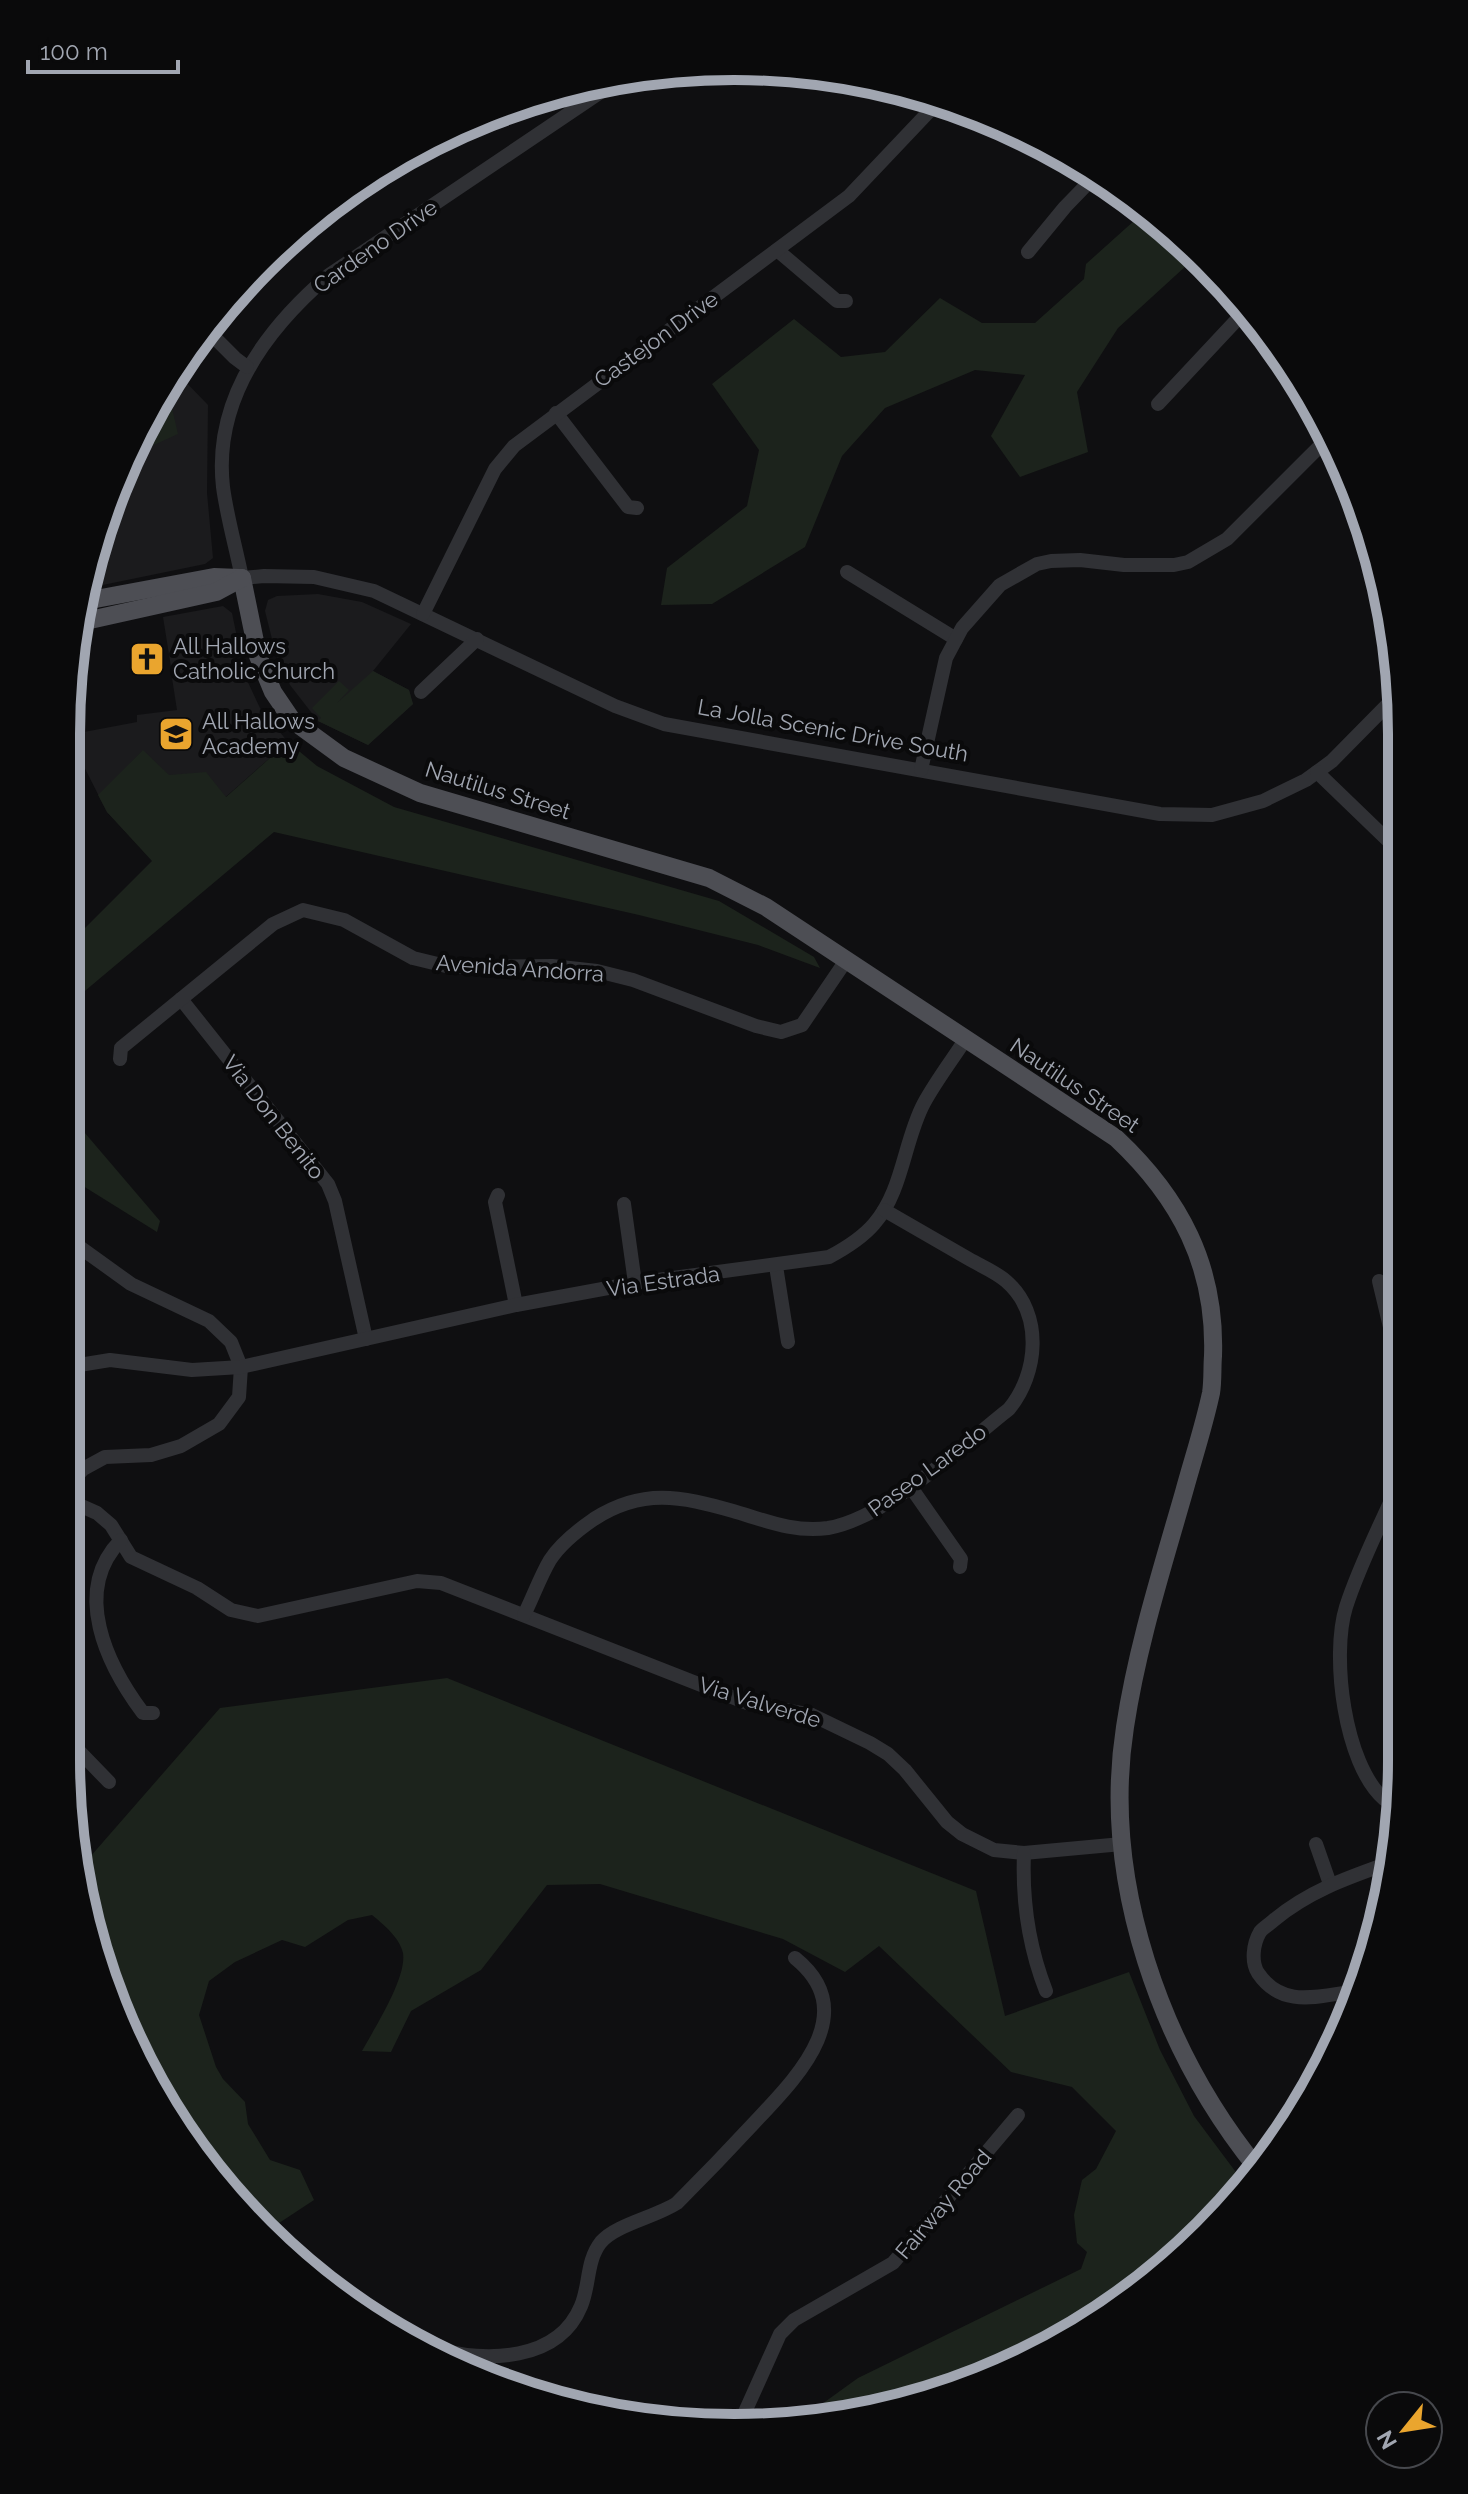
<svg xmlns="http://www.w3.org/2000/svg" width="1468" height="2494" viewBox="0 0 1468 2494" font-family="Raleway,sans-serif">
<rect width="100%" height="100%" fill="#0f0f11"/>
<g fill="#1b1b1d">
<polygon points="175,371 208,405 207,493 213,558 205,564 88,588 101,520"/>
<polygon points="318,594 362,602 411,624 373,671 409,690 413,704 368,745 318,721 290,685 276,655 265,611 268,600 277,596"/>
<polygon points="223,606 232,613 245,676 260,708 288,742 153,861 107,812 68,735 137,722 137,715 177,710 172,678 175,677 173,667 171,667 163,617"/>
</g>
<g fill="#1c231c">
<polygon points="1145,211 1198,255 1118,328 1077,392 1088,452 1020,477 991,436 1025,375 975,370 885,408 842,456 805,547 712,604 661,605 667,568 747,506 759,450 712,384 794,319 841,357 885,352 940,298 982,323 1035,323 1084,279 1086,264"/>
<polygon points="175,371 186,383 169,395 178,434 134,454"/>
<polygon points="373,671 409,690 413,704 368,745 318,721 321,718 312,708 339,681 349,690 337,703"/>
<polygon points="288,742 317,766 394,807 719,901 814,957 820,968 758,945 639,915 274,832 67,1006 67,946 152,861 107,812 98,795 143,750 169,775 206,772 226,797"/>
<polygon points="67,1112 160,1221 157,1232 67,1176"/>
<path d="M447,1678L976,1891L1005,2016L1129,1972L1160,2050L1194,2116L1244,2183L1174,2263L989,2377L797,2422L858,2378L1081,2269L1087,2252L1077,2243L1074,2215L1082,2180L1096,2169L1116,2131L1072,2087L1011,2072L879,1946L845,1972L783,1939L600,1884L547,1885L481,1970L411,2011L391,2052L362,2051C374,2029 407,1978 403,1953C400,1938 383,1924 372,1915L348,1920L305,1947L282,1940L235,1962L209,1981L199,2015L216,2067L223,2079L245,2102L248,2124L270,2160L300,2170L314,2200L270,2229L204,2166L101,1974L83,1865L220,1708Z"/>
</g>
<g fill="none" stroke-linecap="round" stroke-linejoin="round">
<g stroke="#303135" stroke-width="14">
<path d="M623,77L329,275C266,329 213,399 223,487C227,517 236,548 242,578L264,576L314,577L374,591L615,706L664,724L1160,814L1212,815L1263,801L1306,780L1332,761L1401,691"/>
<polyline points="777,250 837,301 846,301"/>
<polyline points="1028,252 1065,207 1097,174"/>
<polyline points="206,329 235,358 247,367"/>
<polyline points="1158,404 1245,311"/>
<polyline points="556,413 628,507 637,508"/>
<polyline points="847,572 956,639"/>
<polyline points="423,614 495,469 514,446 849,196 939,101"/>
<polyline points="421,692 477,639"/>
<polyline points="921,770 946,658 962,628 1000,585 1037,564 1051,561 1080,560 1124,565 1174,565 1188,562 1227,539 1329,437"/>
<polyline points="1317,772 1401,853"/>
<polyline points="181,999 328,1184 335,1201 366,1339"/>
<polyline points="120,1059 121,1048 273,924 303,910 344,920 413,958 450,967 552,966 597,971 633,980 756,1026 781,1032 802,1025 847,959"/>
<polyline points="498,1195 495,1202 516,1305"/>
<polyline points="624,1204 635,1283"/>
<polyline points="67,1238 131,1284 209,1321 231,1342 241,1367 239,1397 219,1424 181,1446 151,1455 105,1457 83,1469 74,1479 67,1503"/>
<polyline points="776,1266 788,1342"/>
<polyline points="1379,1281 1401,1373"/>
<path d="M67,1367L110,1360L192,1370L241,1367L516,1305L635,1283L829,1257C846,1248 862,1238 874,1224C903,1191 904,1140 924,1103C936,1081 952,1060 965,1040"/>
<polyline points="910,1486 961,1559 960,1567"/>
<polyline points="66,1504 79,1505 97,1513 111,1525 131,1557 197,1588 231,1610 258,1616 417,1581 441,1583 747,1703 812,1715 870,1743 888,1754 905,1770 947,1822 962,1834 994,1850 1024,1853 1122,1844"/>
<path d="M121,1540C71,1591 107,1665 143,1713H153"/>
<path d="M524,1615C533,1597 540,1577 550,1560C561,1543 578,1530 594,1519C642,1488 681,1496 733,1511C764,1520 794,1533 828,1528C886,1518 961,1447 1009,1409C1038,1374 1044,1314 1006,1281C996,1272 981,1266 969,1259C941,1243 912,1226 884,1210"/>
<polyline points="66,1732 79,1751 109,1782"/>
<path d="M1400,1807C1395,1805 1388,1802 1384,1799C1344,1764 1331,1655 1346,1607C1360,1563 1383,1520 1401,1478"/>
<polyline points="1316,1844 1330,1884"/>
<path d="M1024,1853C1022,1901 1028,1945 1046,1991"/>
<path d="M1358,1991C1320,1995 1283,2010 1258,1973C1251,1962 1253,1944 1260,1932C1263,1928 1270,1924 1274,1920C1309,1891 1347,1878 1389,1863"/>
<path d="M437,2349C486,2362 558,2362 581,2306C590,2285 586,2261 601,2242C617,2224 656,2217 677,2203C703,2177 729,2150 754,2123C796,2078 863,2013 795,1958"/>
<polyline points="740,2423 780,2334 794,2320 893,2263 1018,2115"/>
</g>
<g stroke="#4d4e54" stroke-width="18">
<path d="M242,578L258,656L273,692L292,720L344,758L420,793L709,878L766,907L1116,1138C1180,1198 1216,1266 1213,1356C1212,1368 1213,1381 1211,1393C1204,1426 1193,1459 1184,1492C1162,1569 1137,1647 1125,1727C1101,1881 1161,2049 1257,2168"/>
<polyline points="85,601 214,577 239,578"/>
<polyline points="81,622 216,592 242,578"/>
</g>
</g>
<defs>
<g id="church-square" transform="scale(1.8)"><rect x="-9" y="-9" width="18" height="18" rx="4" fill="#eaa52e" stroke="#0a0a0b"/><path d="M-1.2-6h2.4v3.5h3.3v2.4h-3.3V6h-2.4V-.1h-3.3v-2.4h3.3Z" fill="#111"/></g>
<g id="school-square" transform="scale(1.8)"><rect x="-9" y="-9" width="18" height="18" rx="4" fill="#eaa52e" stroke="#0a0a0b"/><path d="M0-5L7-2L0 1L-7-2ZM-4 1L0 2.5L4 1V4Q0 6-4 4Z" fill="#111"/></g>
</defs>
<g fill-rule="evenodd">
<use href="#church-square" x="147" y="659"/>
<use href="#school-square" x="176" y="734"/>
</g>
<g text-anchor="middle" stroke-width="8" stroke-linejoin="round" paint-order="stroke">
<g font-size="22" fill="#a1a6b1" stroke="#0a0a0b">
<text transform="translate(375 246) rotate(-35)" y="8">Cardeno Drive</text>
<text transform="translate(656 339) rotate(-36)" y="8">Castejon Drive</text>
<text transform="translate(833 730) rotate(10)" y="8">La Jolla Scenic Drive South</text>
<text transform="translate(498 790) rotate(17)" y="8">Nautilus Street</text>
<text transform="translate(520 968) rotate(4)" y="8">Avenida Andorra</text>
<text transform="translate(1075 1085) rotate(34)" y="8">Nautilus Street</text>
<text transform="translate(274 1117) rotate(52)" y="8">Via Don Benito</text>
<text transform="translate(663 1281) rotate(-8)" y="8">Via Estrada</text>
<text transform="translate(927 1470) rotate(-36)" y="8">Paseo Laredo</text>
<text transform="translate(760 1702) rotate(17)" y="8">Via Valverde</text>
<text transform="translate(943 2204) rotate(-50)" y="8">Fairway Road</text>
</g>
<g font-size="22" fill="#a1a6b1" stroke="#0a0a0b" text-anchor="start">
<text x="173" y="654">All Hallows<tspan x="173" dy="25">Catholic Church</tspan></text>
<text x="202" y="729">All Hallows<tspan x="202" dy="25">Academy</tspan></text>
</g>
</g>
<path d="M0 0H1468V2494H0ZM734 80H734A654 654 0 0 1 1388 734V1760A654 654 0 0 1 734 2414H734A654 654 0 0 1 80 1760V734A654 654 0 0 1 734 80Z" fill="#0a0a0b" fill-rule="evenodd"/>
<path fill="none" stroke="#a1a6b1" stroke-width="10" d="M734 80H734A654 654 0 0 1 1388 734V1760A654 654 0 0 1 734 2414H734A654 654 0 0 1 80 1760V734A654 654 0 0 1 734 80Z"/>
<g transform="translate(1404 2430) rotate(240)"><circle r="38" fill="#0a0a0b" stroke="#46484d" stroke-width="2"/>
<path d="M0-6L14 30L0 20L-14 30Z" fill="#eaa52e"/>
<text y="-12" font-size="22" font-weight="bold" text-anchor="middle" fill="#a1a6b1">N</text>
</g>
<path d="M28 60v12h150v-12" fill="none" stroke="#a1a6b1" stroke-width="4"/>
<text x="40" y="60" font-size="24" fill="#a1a6b1" stroke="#0a0a0b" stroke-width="6" paint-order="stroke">100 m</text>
</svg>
